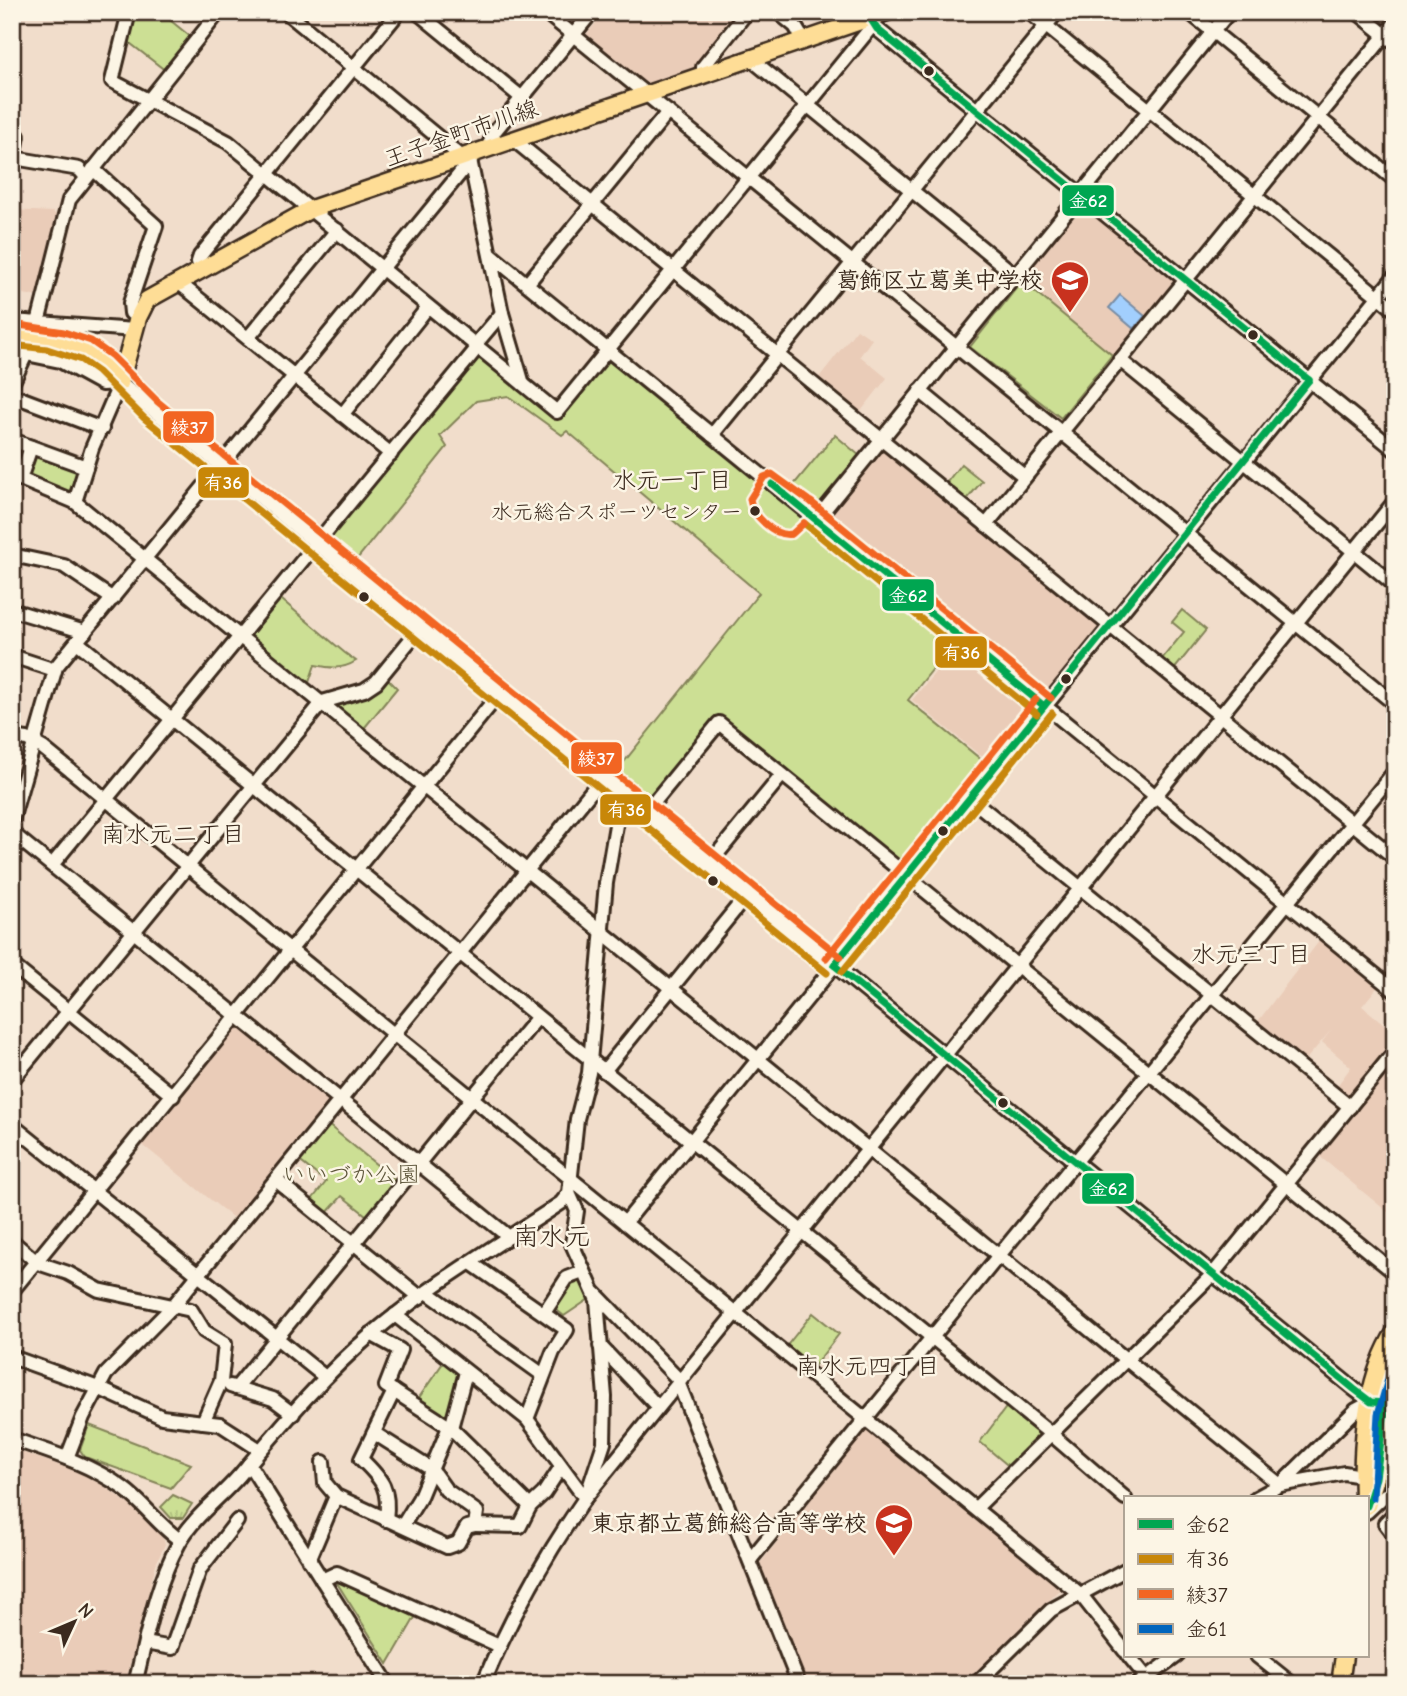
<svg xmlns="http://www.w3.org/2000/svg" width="1407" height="1696" viewBox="0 0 1407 1696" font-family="'Comic Neue','Klee One',sans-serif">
<defs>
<pattern id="grass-tufts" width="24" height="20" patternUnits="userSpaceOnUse" patternTransform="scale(1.75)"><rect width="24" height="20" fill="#ccdf94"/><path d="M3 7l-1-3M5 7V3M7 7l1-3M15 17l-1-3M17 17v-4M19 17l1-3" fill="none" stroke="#b0c07f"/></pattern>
</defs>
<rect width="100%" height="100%" fill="#f1ddcb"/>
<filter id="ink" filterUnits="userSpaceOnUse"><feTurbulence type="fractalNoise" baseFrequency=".0143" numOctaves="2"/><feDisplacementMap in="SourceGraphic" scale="14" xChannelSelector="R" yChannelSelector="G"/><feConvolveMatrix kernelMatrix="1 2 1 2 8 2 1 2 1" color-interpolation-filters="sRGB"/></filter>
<g filter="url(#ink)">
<g fill="#eaccb8">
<polygon points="605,12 741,12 690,74 645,87 587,40 586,35"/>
<polygon points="1083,205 1176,279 1176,283 1062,423 1058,424 963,346 1077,206"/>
<polygon points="12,210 53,212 57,216 37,297 12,291"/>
<polygon points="857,329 872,339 860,356 887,378 858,415 817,380"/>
<polygon points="883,448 1099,621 1099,626 1043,697 826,516"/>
<polygon points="958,645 1032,706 987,761 912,700"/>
<polygon points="1323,936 1380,984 1362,1006 1395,1033 1395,1047 1350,1103 1334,1090 1351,1067 1322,1042 1332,1029 1303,1063 1256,1024"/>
<polygon points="240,1021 336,1099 237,1221 139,1142"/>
<polygon points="1395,1060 1395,1218 1318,1155"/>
<polygon points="866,1430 1061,1589 965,1684 808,1684 758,1566"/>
<polygon points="12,1449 74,1470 103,1485 132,1507 163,1538 165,1544 156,1564 125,1684 12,1684"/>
</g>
<polygon fill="url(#grass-tufts)" stroke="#848459" stroke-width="2" points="173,1495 192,1504 183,1518 171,1518 161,1507"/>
<g fill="#ccdf94" stroke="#848459" stroke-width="2">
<polygon points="133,12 167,12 165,16 192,38 166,71 126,40"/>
<polygon points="1022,281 1112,355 1061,418 970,347"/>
<polygon points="482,355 558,417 610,358 956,640 908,700 989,766 907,867 904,868 719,718 651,800 616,772 759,593 567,431 562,435 508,396 476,401 440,436 447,447 358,558 328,536 474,358"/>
<polygon points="835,435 860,456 816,508 791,488"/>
<polygon points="33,451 79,468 68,495 26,476"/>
<polygon points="961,464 982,481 965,502 944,486"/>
<path d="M276,595L345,653L356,661C342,670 330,668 315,665L307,688L242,635Z"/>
<polygon points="1182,610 1206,630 1173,671 1161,660 1184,632 1172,622"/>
<polygon points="386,677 397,688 361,732 327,705"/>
<polygon points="327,1124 400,1184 371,1219 342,1196 325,1215 310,1202 326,1182 297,1159"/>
<polygon points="581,1280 592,1297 564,1316 553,1307 573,1282"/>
<polygon points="813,1313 839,1334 811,1370 785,1348"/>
<polygon points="445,1360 460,1371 448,1423 416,1402"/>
<polygon points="1008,1405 1046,1435 1012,1469 980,1442"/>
<polygon points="89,1425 191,1464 171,1488 85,1457 80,1450"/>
<polygon points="340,1581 417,1614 388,1664 337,1583"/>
</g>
<polygon fill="#a2cffd" stroke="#798da4" stroke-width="2" points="1120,295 1145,316 1134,329 1109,308"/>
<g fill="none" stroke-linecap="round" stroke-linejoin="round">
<g stroke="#3b2a1e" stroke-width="18">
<g id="minor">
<polyline points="129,12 112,81 228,142 557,412 873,25"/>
<polyline points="286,12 462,157"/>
<polyline points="417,12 522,98"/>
<polyline points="545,12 1395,704"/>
<polyline points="778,12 795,26 804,41"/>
<polyline points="1029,12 1395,310"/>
<polyline points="1189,12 1395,180"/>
<polyline points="1357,12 1395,43"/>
<polyline points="871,20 877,29 1395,450"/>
<polyline points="751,59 1015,275"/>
<polyline points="703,76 703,67 747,12"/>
<polyline points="12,134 18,136 14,158 79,169 86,177"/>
<polyline points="514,140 1395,858"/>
<polyline points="487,149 495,131 592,12"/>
<polyline points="469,155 502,313 523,384"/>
<polyline points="93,169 156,226 130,303 131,313 138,318"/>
<polyline points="491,255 1395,991"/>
<polyline points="202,269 198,262 200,256 399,12"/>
<polyline points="178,282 391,454"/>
<polyline points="527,284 668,112"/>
<polyline points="12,321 135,330"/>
<polyline points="38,323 69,200 219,12"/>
<polyline points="248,338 337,230"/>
<polyline points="475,345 502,313"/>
<polyline points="12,351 60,361 102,384 120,383 1354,1389 1371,1402 1386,1403"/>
<polyline points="1120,360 1395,585"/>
<polyline points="120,383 92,448 75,502 1280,1485 1344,1473 1362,1476"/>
<polyline points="12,384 27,352"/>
<polyline points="920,391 1025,477"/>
<polyline points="12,395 102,429"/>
<polyline points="342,415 428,307"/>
<polyline points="712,435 1057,12"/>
<polyline points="12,440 86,467"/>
<polyline points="31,447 20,479 75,502"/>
<polyline points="816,520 1229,12"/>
<polyline points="986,525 1395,23"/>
<polyline points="12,555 64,566 113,599"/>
<polyline points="12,610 85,632"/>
<polyline points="77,642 1051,1434 1125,1498"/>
<polyline points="12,656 55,670"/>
<polyline points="319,703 364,690 376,682 420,628"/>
<polyline points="12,737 27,739 43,748 1081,1595 1125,1651"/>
<polyline points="970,798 1350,1107"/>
<polyline points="646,812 719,723 1395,1273"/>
<polyline points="12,820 56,667 471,160"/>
<polyline points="12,833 509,1237"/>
<polyline points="709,864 782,775"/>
<polyline points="52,865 478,347"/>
<polyline points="12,965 173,1096"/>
<polyline points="604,1071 747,895"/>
<polyline points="12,1080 321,704"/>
<polyline points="12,1125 325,1377"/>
<polyline points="276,1180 420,1297"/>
<polyline points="569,1193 577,1211 572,1244 597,1300 605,1397 604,1443 589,1488"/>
<polyline points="625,1223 1395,276"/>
<polyline points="12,1241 38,1263 68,1273 99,1290 191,1310 204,1331 225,1344 221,1381 203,1422"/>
<polyline points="471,1263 567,1330 553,1352 527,1419"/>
<polyline points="12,1291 500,693"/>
<polyline points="427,1292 543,1375"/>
<polyline points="595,1293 679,1380"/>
<polyline points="544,1313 567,1278 583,1272"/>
<polyline points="395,1315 527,1419 585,1498"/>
<polyline points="371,1334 400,1350 386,1386 451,1428 530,1506 544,1493 561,1467"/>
<polyline points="600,1346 658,1407"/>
<polyline points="12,1357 98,1388 162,1417 220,1424 260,1450"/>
<polyline points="678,1382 799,1684"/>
<polyline points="230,1386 273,1399 293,1414"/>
<polyline points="236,1388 537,1018"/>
<polyline points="451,1428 466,1372"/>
<polyline points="374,1433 431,1469 446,1490 477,1512 475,1525 520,1526 530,1506"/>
<path d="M12,1439C50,1452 90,1464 123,1488C144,1503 159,1526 180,1540"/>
<polyline points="67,1458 83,1417 106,1374 173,1306 603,777"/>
<polyline points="323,1462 325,1483 336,1496 447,1547 458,1543 467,1527 475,1525"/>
<polyline points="249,1464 388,1684"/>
<polyline points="1256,1498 1280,1485 1356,1410 1371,1402"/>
<polyline points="976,1508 1213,1274 1395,1051"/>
<polyline points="1367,1512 1385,1495 1395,1491"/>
<polyline points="1395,1513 1385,1523 1395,1536"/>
<path d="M386,1520C390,1489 383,1480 361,1459L394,1391"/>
<polyline points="403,1525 419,1499 449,1427"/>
<polyline points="309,1560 336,1496"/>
<polyline points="750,1560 1395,771"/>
<polyline points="322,1580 337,1573 499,1646"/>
<polyline points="145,1643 172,1648 200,1569 237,1521"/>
<polyline points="1129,1656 1151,1683"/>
<polyline points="1257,1656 1292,1684"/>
<path d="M135,1684C147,1636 155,1586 179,1543C194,1516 219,1499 239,1476C281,1426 323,1375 373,1333C431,1284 498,1245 561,1203L569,1193L577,1119L589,1073L606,883L616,825L618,789"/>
<path d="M483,1684C510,1619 545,1556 585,1498L1395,501"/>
<polyline points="976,1684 1051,1610 1125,1570"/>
<polyline points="1138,1684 1177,1656"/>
</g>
</g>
<g stroke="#3b2a1e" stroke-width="21">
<g id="major">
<path d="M12,334C57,338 91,347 120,383"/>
<polyline points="120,383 138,318 147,300 311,209 887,12"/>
<path d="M1363,1498C1361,1445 1366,1378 1395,1332"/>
<polyline points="1367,1506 1376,1478 1395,1348"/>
<polyline points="1340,1684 1344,1656"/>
</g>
</g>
<use href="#minor" stroke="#fcf5e5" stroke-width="12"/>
<use href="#major" stroke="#fedd96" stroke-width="16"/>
<g stroke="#fcf5e5" stroke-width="12">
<g id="bus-1">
<polyline points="870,18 877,29 1309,380"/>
<polyline points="772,484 1044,706"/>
<polyline points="834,965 1309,380"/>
<polyline points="834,965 1354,1389 1371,1402 1386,1403"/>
<polyline points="1367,1506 1376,1478 1386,1403"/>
</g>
</g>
<g stroke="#fcf5e5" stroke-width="12">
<g id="bus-2">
<polyline points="12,345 47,349 81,360 98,372 144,418 827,973"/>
<polyline points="804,523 1037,714"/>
<polyline points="842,972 1052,713"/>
</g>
</g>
<g stroke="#fcf5e5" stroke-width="12">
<g id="bus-3">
<polyline points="13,324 64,332 91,341 112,356 158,402 841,957"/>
<polyline points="811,502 1051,698"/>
<path d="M804,523L792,534C775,538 752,515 750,499L764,477L772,474L808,500"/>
<polyline points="826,958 1036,699"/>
</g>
</g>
<g stroke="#fcf5e5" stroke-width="12">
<polyline id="bus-4" points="1373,1498 1378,1414 1395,1355"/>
</g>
<use href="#bus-1" stroke="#00a651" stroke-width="7"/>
<use href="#bus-2" stroke="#c88708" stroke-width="7"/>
<use href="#bus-3" stroke="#f26522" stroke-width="7"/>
<use href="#bus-4" stroke="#0065bd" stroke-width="7"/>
</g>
</g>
<defs>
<g id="school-pin" transform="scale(2.0125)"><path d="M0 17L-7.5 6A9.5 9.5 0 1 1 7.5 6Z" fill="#c8321e" stroke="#fcf5e5"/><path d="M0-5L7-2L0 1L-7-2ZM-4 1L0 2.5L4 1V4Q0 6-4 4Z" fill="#fff"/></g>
</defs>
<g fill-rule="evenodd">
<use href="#school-pin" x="1070" y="280"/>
<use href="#school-pin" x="894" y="1523"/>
</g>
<g fill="#3b2a1e" stroke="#fcf5e5" stroke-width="2.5">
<circle cx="929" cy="71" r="6"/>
<circle cx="1253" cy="335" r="6"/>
<circle cx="755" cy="511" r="6"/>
<circle cx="364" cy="597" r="6"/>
<circle cx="1066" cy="679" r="6"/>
<circle cx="943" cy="831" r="6"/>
<circle cx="713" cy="881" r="6"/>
<circle cx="1003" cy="1103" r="6"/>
</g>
<g text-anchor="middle" stroke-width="5" stroke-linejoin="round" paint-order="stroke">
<g font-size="21" fill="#3b2a1e" stroke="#fcf5e5" text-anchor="end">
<text x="742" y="519">水元総合スポーツセンター</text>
</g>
<g font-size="23" fill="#3b2a1e" stroke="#fcf5e5">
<text transform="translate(461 133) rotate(-19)" y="8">王子金町市川線</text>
</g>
<g font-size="23" font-weight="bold" fill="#3b2a1e" stroke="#fcf5e5" text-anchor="end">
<text x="1043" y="288">葛飾区立葛美中学校</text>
<text x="867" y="1531">東京都立葛飾総合高等学校</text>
</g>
<g font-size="23" fill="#5f573c" stroke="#fcf5e5">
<text x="351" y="1182">いいづか公園</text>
</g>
<g font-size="24" fill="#3b2a1e" stroke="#fcf5e5">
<text x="672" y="488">水元一丁目</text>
<text x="173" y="842">南水元二丁目</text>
<text x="1251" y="962">水元三丁目</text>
<text x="868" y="1374">南水元四丁目</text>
</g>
<g font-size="26" fill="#3b2a1e" stroke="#fcf5e5">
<text x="552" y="1245">南水元</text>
</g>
</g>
<g stroke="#fcf5e5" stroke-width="2.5">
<rect x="1061" y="184" width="54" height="33" rx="7" fill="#00a651"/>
<rect x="162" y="410" width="53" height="34" rx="7" fill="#f26522"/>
<rect x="197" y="466" width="53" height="33" rx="7" fill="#c88708"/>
<rect x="881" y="578" width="54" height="34" rx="7" fill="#00a651"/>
<rect x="934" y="635" width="54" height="34" rx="7" fill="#c88708"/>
<rect x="570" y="741" width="53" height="34" rx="7" fill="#f26522"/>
<rect x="599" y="793" width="53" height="33" rx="7" fill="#c88708"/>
<rect x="1081" y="1172" width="54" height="33" rx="7" fill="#00a651"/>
</g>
<g font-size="19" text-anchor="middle" font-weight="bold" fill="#fff">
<text x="1088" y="207">金62</text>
<text x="189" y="434">綾37</text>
<text x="223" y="489">有36</text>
<text x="908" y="602">金62</text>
<text x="961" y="659">有36</text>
<text x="596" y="765">綾37</text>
<text x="626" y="816">有36</text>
<text x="1108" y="1195">金62</text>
</g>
<rect width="1407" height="1696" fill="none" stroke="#fcf5e5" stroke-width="42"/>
<rect x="21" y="21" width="1365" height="1654" fill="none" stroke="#3b2a1e" stroke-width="2.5" filter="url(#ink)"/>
<rect x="1124" y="1496" width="245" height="161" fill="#fcf5e5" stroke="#afa495" stroke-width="2"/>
<rect x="1138" y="1519" width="35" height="10" fill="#00a651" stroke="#afa495" stroke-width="2"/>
<text x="1186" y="1532" font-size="21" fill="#3b2a1e">金62</text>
<rect x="1138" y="1554" width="35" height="10" fill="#c88708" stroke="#afa495" stroke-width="2"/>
<text x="1186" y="1566" font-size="21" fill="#3b2a1e">有36</text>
<rect x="1138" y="1589" width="35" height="10" fill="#f26522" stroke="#afa495" stroke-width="2"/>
<text x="1186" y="1602" font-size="21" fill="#3b2a1e">綾37</text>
<rect x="1138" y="1624" width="35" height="10" fill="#0065bd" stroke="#afa495" stroke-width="2"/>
<text x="1186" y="1636" font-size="21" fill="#3b2a1e">金61</text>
<g transform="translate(74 1622) rotate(46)" stroke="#fcf5e5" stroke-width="5" paint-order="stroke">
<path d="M0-5L12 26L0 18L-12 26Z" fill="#3b2a1e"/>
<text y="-10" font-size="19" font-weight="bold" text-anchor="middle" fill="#3b2a1e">N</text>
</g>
</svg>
